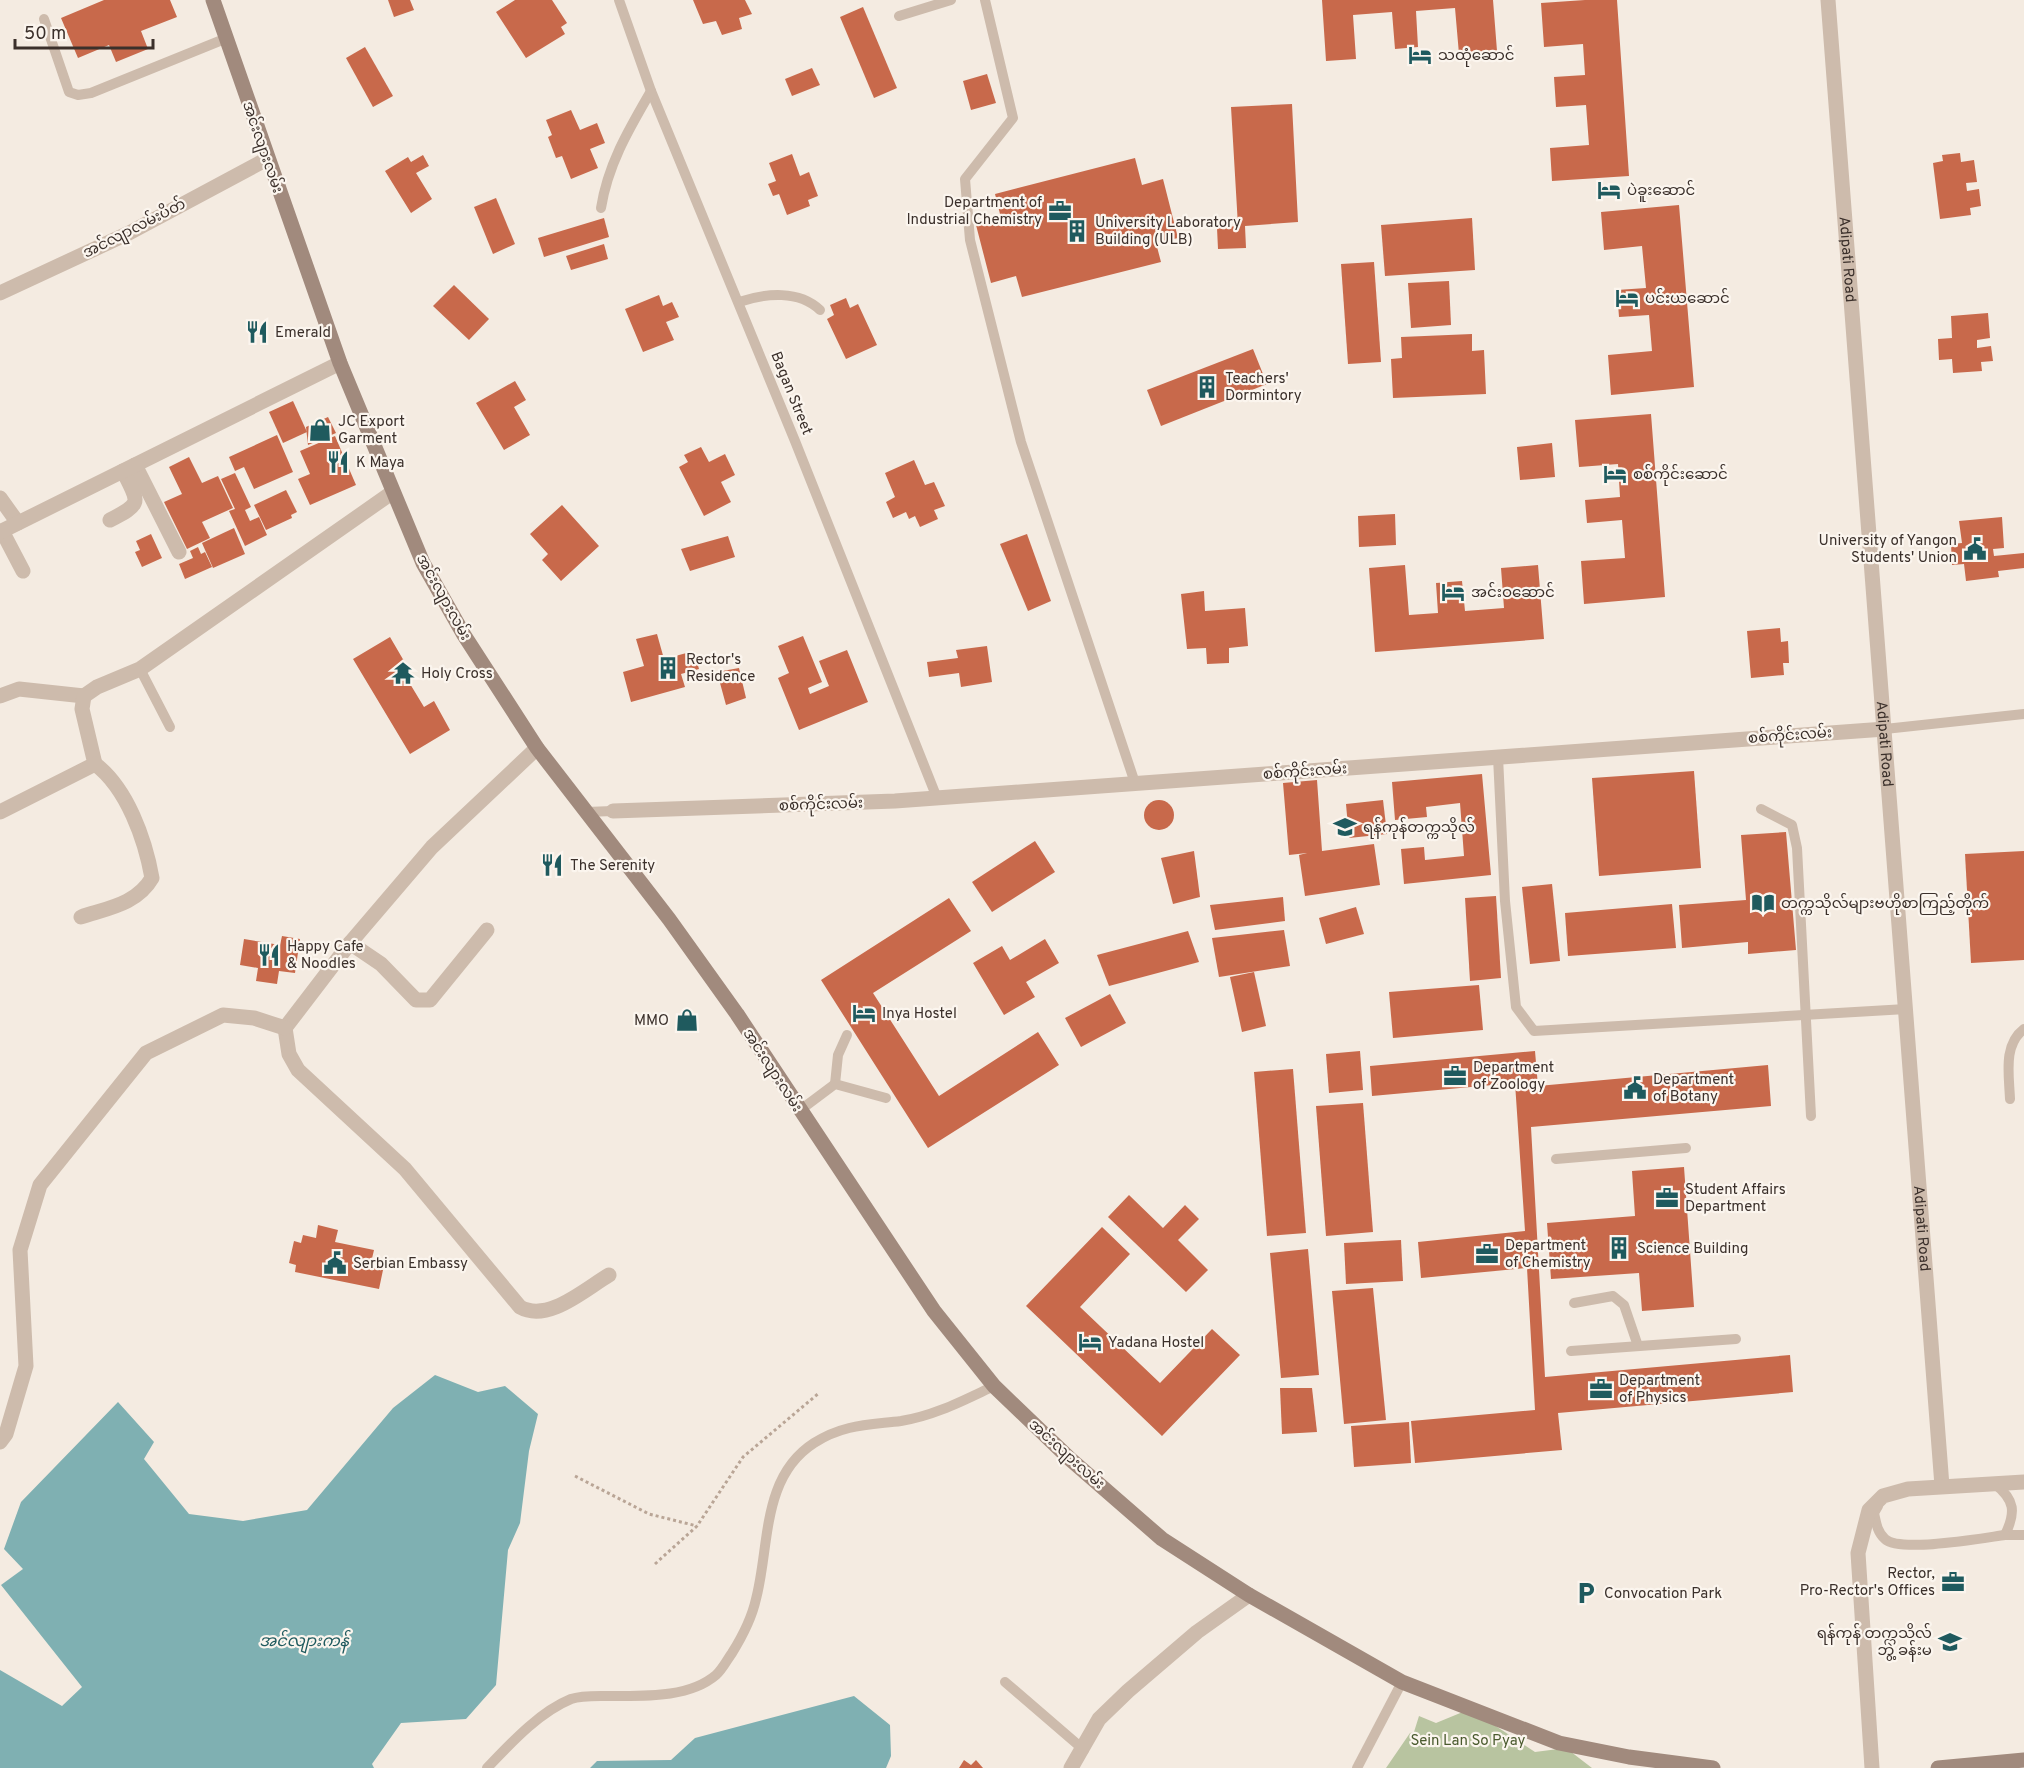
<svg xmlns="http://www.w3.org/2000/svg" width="2024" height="1768" viewBox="0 0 2024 1768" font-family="Overpass,'Noto Sans Myanmar',sans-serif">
<rect width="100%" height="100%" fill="#f4ebe1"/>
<polygon fill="#b8c4a0" points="1470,1709 1535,1752 1566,1748 1592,1768 1386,1768 1410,1733 1414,1732 1419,1716 1436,1723"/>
<g fill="#7fb0b2">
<polygon points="435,1375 478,1392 505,1386 538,1414 529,1451 520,1523 508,1550 496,1685 466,1719 401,1723 372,1764 374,1768 0,1768 0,1670 62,1706 82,1687 1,1585 23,1569 4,1549 21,1502 118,1402 154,1442 144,1459 189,1514 243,1521 307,1510 393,1408"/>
<polygon points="854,1696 890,1725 891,1756 886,1768 590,1768 597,1761 671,1760 695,1738"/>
</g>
<g fill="#c8694b">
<polygon points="104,0 170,0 177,17 141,31 148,49 116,62 109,45 78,58 61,18"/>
<polygon points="388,0 410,0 414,10 394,17"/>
<polygon points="515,0 552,0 567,23 561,27 565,34 526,58 496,12"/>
<polygon points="693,0 745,0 752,14 739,18 742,29 722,35 716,21 703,24"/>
<polygon points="1322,0 1493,0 1497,51 1459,54 1455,8 1416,11 1418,47 1395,49 1392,12 1353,15 1356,59 1326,61"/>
<polygon points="1585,0 1617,0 1629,176 1552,181 1550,148 1589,145 1586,105 1556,107 1554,77 1585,75 1583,44 1544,47 1541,3"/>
<polygon points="863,7 897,88 874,98 840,17"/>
<polygon points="365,47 393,96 373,107 346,58"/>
<polygon points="812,68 820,85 792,96 785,79"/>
<polygon points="987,74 996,103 971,110 963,81"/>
<polygon points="1292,104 1298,222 1245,226 1246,248 1218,249 1217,228 1238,226 1231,107"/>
<polygon points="571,110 580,130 597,123 605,143 590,149 598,168 571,179 562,156 556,158 548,137 552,135 546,120"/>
<polygon points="1960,153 1961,162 1974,160 1977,182 1966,183 1967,191 1979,189 1981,206 1970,208 1971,215 1940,219 1933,163 1943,161 1942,155"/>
<polygon points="792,154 800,176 809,172 818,196 808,200 810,206 787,215 779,194 773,196 768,184 776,181 769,163"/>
<polygon points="423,155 429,166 416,173 432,199 411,213 385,171 408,157 411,162"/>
<polygon points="1135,158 1142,185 1163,179 1178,238 1156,243 1161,262 1022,297 1016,276 991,283 976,225 1001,218 995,194"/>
<polygon points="496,198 515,244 493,254 474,207"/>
<polygon points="1679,205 1694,387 1611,395 1608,355 1652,351 1649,315 1619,317 1617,290 1646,288 1642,246 1604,250 1601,212"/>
<polygon points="604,218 609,237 544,257 538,238"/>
<polygon points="1472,218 1475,270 1385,276 1381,225"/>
<polygon points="604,244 608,259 571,270 566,256"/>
<polygon points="1374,262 1381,362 1348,364 1341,264"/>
<polygon points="1449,281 1451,325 1411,328 1408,283"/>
<polygon points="454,285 489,319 469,340 433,306"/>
<polygon points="659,295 663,306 672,302 679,317 666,322 674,340 643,352 625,309"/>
<polygon points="846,298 850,308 858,304 877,345 846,359 827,319 834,315 830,305"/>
<polygon points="1988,313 1990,338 1977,340 1977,348 1991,346 1993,361 1981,362 1982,371 1953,373 1952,359 1939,360 1938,339 1952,338 1951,316"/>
<polygon points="1472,334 1472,351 1484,350 1486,394 1393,398 1391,359 1402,358 1401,337"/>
<polygon points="1253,349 1267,384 1161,426 1147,390"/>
<polygon points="515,381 526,400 514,407 530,435 504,450 476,403"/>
<polygon points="293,401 307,432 283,443 269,412"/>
<polygon points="1651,414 1665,597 1584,604 1581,561 1625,558 1622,520 1587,523 1585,500 1620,497 1618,464 1579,467 1575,420"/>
<polygon points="328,417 336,433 308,445 306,427"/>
<polygon points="277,435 293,472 254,489 244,467 235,471 229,457"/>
<polygon points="335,436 356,485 310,505 298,479 310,474 300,451"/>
<polygon points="1552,443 1555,477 1520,480 1517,447"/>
<polygon points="701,447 709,462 725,454 735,475 721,482 731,502 704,516 679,467 688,462 684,455"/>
<polygon points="189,457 202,483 218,476 233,508 202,522 210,538 187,549 164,502 182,494 169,467"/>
<polygon points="914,460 925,485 934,482 945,506 934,510 938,519 920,527 915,516 909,519 906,512 893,518 886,502 895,497 885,473"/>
<polygon points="235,473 251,507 245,510 250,521 259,517 267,535 245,546 229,511 235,509 221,479"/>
<polygon points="286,490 297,512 291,515 292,518 266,530 254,505"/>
<polygon points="562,505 599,546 561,581 542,560 548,554 530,534"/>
<polygon points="1395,514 1396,545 1359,547 1358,516"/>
<polygon points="2002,517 2004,548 1993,549 1994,556 2024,553 2024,568 1998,571 1999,577 1966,581 1964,564 1952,565 1951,544 1962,543 1959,521"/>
<polygon points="234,528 245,554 213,568 202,543"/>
<polygon points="151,534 162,558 142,567 135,552 140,550 136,541"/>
<polygon points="1027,534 1051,601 1028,611 1000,544"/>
<polygon points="728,536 735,557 690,571 681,549"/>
<polygon points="198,547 201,554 205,552 212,567 185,579 179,564 193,558 190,551"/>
<polygon points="1405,565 1409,615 1438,613 1436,583 1462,581 1465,611 1504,608 1501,568 1538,565 1544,639 1375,652 1369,568"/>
<polygon points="1204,591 1205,611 1245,608 1248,646 1229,648 1229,663 1207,664 1206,648 1187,649 1181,594"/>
<polygon points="1780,628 1781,642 1788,641 1789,663 1783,663 1784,675 1751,678 1747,631"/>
<polygon points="657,634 664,659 694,651 699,669 681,674 685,687 631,702 623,672 644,666 636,639"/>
<polygon points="803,636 822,682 808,688 810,694 829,686 819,661 847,650 868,702 799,730 778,678 789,673 778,646"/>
<polygon points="390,637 404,661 398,664 424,707 434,701 450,730 410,754 353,659"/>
<polygon points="987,646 992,682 961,687 959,673 929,677 927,662 958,658 956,650"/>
<polygon points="739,668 746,698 726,705 717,672"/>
<polygon points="1694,771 1701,868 1599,876 1592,778"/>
<polygon points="1482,774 1491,875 1404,884 1401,849 1424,847 1425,860 1464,856 1460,803 1426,807 1427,817 1395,820 1392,782"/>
<polygon points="1317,780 1322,851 1374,844 1380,885 1305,896 1299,855 1307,853 1289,855 1283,783"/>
<circle cx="1159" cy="815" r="15"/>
<polygon points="1383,800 1387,834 1349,838 1346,804"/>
<polygon points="1786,832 1796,950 1748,954 1748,942 1682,948 1679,905 1746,900 1741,835"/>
<polygon points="1035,841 1055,872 992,912 972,882"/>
<polygon points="1194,851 1200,897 1173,904 1161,858"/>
<polygon points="2024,851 2024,960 1971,963 1965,854"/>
<polygon points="1552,884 1560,961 1530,964 1522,887"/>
<polygon points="1496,896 1501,978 1470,981 1465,898"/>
<polygon points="1283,897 1285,921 1215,930 1210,905"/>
<polygon points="949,898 971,931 873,993 939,1096 1038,1032 1059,1065 928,1148 821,980"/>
<polygon points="1672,904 1676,948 1568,956 1565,913"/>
<polygon points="1356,907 1364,934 1326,944 1319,918"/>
<polygon points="1284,930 1290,966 1219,977 1212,938"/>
<polygon points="1188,931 1199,962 1109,986 1097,955"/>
<polygon points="282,936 300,939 295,973 279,971 277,984 256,981 258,968 240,965 244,939 280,945"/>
<polygon points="1045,939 1059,963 1026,982 1035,997 1004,1015 973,963 1002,946 1010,960"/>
<polygon points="1254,972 1266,1026 1242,1032 1230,977"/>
<polygon points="1479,985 1483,1030 1393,1038 1389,992"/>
<polygon points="1110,994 1126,1023 1081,1047 1065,1018"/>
<polygon points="1360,1051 1363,1090 1329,1093 1326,1054"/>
<polygon points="1535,1051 1538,1086 1768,1065 1771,1106 1531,1127 1545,1377 1790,1355 1793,1392 1558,1413 1562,1450 1415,1463 1411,1421 1535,1410 1527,1268 1421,1278 1418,1242 1525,1231 1515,1083 1372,1096 1370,1066"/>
<polygon points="1293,1069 1306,1233 1267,1236 1254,1072"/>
<polygon points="1363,1103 1373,1232 1326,1236 1316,1106"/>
<polygon points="1684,1167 1694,1307 1642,1311 1639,1273 1551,1279 1547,1223 1635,1216 1632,1171"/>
<polygon points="1129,1195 1163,1228 1185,1205 1199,1219 1178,1240 1208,1270 1186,1292 1108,1217"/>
<polygon points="318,1225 338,1230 335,1242 374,1250 370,1267 383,1270 379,1289 295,1272 296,1265 289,1263 294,1241 301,1243 303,1235 316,1238"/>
<polygon points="1102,1227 1130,1254 1080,1307 1160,1383 1212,1329 1240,1355 1162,1436 1026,1306"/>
<polygon points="1401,1240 1403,1281 1346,1284 1344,1243"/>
<polygon points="1308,1249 1319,1375 1281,1378 1270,1253"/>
<polygon points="1373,1288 1386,1420 1344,1424 1332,1291"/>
<polygon points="1280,1388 1312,1388 1317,1432 1282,1434"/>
<polygon points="1409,1422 1411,1463 1354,1467 1351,1426"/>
<polygon points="964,1760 971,1765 976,1760 983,1768 959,1768"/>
</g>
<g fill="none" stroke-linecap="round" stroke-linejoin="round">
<g stroke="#b9a596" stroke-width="3" stroke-dasharray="3 3" stroke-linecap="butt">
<polyline points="575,1476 649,1514 697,1526"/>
<polyline points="655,1564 697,1526 743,1457 819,1393"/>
</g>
<g stroke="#cdbbac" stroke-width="10">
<polyline points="619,0 651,91 795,441 937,798"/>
<polyline points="985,0 1013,118 965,179 970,240 1021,442 1135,783"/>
<polyline points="899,16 951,0"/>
<polyline points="44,19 69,92 78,95 91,93 227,38"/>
<path d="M601,208C608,164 629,129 651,91"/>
<path d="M739,302C766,293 799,290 820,310"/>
<polyline points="140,669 170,727"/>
<polyline points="1885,729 2024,714"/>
<polyline points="1498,757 1505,901 1516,1007 1534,1031 1906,1009"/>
<polyline points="1761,809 1792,825 1797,848 1811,1116"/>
<polyline points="586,812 613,811"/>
<polyline points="835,1084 838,1055 847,1035"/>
<path d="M2010,1099C2009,1074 2003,1045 2024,1029"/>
<polyline points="799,1111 835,1084 886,1098"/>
<polyline points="1556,1159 1686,1148"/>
<polyline points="1574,1303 1613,1296 1624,1305 1638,1346"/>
<polyline points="1571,1351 1736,1339"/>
<path d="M1995,1484C2015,1500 2016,1512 2005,1535H2024"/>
<path d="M1878,1506L1874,1513C1876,1522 1877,1532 1885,1539C1900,1553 1983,1538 2005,1535"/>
<polyline points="1005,1682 1084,1750"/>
<path d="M487,1768C510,1744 539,1712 571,1699C582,1695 599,1696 611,1696C645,1696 689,1698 716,1675C722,1670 727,1660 732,1653C742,1637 752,1617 756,1599C770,1546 761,1477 814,1443C844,1424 869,1425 901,1421C934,1416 964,1400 994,1386"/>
<polyline points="1357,1768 1402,1682"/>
</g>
<g stroke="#cdbbac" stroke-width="15">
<path id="s1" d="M1828,0L1942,1486"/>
<polyline points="0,293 129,233 267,159"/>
<polyline points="135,465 179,552"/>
<polyline points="0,498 18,523"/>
<path d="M110,520C143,503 139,503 123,471"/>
<polyline points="2,531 23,571"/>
<polyline points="0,532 340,363"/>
<polyline points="0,696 19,689 84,696"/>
<path d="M537,748L432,847L350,943L285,1028L289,1054L298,1070L405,1169L520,1307C548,1323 585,1289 609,1275"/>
<polyline points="613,811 895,801 1885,729"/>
<polyline points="0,812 95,764 82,709 84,696 97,687 140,669 393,492"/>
<path d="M81,917C108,908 137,904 152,878C145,839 127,788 95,764"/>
<polyline points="350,943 381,964 416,1000 430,1000 487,930"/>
<polyline points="0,1442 6,1434 26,1366 20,1250 40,1185 146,1053 223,1015 254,1018 285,1028"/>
<polyline points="1071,1768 1099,1719 1128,1691 1197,1632 1249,1595"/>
<polyline points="1872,1768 1858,1553 1869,1510 1883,1496 1908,1489 2024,1482"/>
</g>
<g stroke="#a18a7d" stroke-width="15">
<polyline points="213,0 340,363 423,563 464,635 537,748 669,919 737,1014 934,1311 994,1386 1070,1459 1162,1539 1249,1595 1402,1682 1559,1743 1629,1757 1713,1768"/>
<polyline points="1938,1768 2024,1760"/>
</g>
</g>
<defs>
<g id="hotel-bare" transform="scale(1.8)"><path d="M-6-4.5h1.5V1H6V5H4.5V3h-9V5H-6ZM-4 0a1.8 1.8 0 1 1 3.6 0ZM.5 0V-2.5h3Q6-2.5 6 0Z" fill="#1f5a5e" stroke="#fbf5ee" stroke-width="2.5" paint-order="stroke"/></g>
<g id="office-bare" transform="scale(1.8)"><path d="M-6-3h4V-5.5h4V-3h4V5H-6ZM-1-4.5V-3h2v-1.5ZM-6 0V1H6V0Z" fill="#1f5a5e" stroke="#fbf5ee" stroke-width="2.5" paint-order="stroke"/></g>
<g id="building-bare" transform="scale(1.8)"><path d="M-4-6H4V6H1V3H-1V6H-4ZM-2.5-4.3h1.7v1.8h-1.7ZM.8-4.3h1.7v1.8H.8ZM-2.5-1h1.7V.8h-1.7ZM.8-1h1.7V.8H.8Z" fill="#1f5a5e" stroke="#fbf5ee" stroke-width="2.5" paint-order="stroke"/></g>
<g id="restaurant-bare" transform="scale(1.8)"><path d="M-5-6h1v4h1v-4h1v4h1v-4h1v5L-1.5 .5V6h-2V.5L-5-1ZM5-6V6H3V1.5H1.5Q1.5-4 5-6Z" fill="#1f5a5e" stroke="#fbf5ee" stroke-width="2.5" paint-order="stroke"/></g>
<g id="shop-bare" transform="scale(1.8)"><path d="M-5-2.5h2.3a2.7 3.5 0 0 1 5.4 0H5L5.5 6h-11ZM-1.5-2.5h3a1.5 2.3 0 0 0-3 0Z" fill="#1f5a5e" stroke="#fbf5ee" stroke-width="2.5" paint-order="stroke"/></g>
<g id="civic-bare" transform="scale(1.8)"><path d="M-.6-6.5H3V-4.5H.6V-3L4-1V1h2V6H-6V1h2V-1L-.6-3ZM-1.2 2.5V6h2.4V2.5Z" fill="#1f5a5e" stroke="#fbf5ee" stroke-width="2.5" paint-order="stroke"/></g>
<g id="temple-bare" transform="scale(1.8)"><path d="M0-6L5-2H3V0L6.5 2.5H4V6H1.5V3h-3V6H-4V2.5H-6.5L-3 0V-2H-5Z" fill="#1f5a5e" stroke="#fbf5ee" stroke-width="2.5" paint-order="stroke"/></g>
<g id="university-bare" transform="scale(1.8)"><path d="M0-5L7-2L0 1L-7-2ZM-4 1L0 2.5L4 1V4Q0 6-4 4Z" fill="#1f5a5e" stroke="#fbf5ee" stroke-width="2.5" paint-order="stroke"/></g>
<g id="library-bare" transform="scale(1.8)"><path d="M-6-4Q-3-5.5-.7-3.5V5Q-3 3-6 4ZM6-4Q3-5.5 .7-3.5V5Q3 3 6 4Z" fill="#1f5a5e" stroke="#fbf5ee" stroke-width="2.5" paint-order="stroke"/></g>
<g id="parking-bare" transform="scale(1.8)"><path d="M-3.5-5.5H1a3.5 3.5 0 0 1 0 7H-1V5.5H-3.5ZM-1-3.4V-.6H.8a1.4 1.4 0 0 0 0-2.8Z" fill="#1f5a5e" stroke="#fbf5ee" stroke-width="2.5" paint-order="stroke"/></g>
</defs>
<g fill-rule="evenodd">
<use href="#hotel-bare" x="1420" y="55"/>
<use href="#hotel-bare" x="1609" y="190"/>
<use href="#office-bare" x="1060" y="211"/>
<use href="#building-bare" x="1077" y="231"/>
<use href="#hotel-bare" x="1627" y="298"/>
<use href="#restaurant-bare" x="257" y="332"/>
<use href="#building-bare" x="1207" y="387"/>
<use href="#shop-bare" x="320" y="430"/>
<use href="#restaurant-bare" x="338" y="462"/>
<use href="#hotel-bare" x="1615" y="474"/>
<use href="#civic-bare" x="1975" y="549"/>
<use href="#hotel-bare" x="1453" y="592"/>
<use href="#building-bare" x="668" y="668"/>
<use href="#temple-bare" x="403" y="673"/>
<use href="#university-bare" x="1345" y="827"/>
<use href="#restaurant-bare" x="552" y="865"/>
<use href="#library-bare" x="1763" y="903"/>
<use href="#restaurant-bare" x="269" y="955"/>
<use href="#hotel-bare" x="864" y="1013"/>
<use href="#shop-bare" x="687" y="1020"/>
<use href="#office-bare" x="1455" y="1076"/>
<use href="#civic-bare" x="1635" y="1088"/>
<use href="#office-bare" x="1667" y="1198"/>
<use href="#building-bare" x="1619" y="1248"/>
<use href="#office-bare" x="1487" y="1254"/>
<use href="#civic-bare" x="335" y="1263"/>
<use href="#hotel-bare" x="1090" y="1342"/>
<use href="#office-bare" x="1601" y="1389"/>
<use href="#office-bare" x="1953" y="1582"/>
<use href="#parking-bare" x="1586" y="1593"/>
<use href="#university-bare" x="1950" y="1642"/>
</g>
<g text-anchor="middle" stroke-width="4.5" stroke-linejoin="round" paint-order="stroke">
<g font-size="15" fill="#3b302b" stroke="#fbf5ee" text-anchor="start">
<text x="1438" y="60">သထုံဆောင်</text>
<text x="1627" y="195">ပဲခူးဆောင်</text>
<text x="1042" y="207" text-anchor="end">Department of<tspan x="1042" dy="17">Industrial Chemistry</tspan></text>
<text x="1095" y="227">University Laboratory<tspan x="1095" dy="17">Building (ULB)</tspan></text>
<text x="1645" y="303">ပင်းယဆောင်</text>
<text x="275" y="337">Emerald</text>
<text x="1225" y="383">Teachers'<tspan x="1225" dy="17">Dormintory</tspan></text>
<text x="338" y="426">JC Export<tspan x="338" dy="17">Garment</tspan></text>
<text x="356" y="467">K Maya</text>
<text x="1633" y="479">စစ်ကိုင်းဆောင်</text>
<text x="1957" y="545" text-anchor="end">University of Yangon<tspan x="1957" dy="17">Students' Union</tspan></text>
<text x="1471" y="597">အင်းဝ‌ဆောင်</text>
<text x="686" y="664">Rector's<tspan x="686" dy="17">Residence</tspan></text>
<text x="421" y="678">Holy Cross</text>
<text x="1363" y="832">ရန်ကုန်တက္ကသိုလ်</text>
<text x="570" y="870">The Serenity</text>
<text x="1781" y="908">တက္ကသိုလ်များဗဟိုစာကြည့်တိုက်</text>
<text x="287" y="951">Happy Cafe<tspan x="287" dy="17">&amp; Noodles</tspan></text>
<text x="882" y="1018">Inya Hostel</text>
<text x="669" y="1025" text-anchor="end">MMO</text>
<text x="1473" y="1072">Department<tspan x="1473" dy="17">of Zoology</tspan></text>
<text x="1653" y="1084">Department<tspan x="1653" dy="17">of Botany</tspan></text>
<text x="1685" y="1194">Student Affairs<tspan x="1685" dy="17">Department</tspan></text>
<text x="1505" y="1250">Department<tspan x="1505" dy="17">of Chemistry</tspan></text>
<text x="1637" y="1253">Science Building</text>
<text x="353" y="1268">Serbian Embassy</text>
<text x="1108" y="1347">Yadana Hostel</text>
<text x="1619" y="1385">Department<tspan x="1619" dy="17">of Physics</tspan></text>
<text x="1935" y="1578" text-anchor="end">Rector,<tspan x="1935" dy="17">Pro-Rector's Offices</tspan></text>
<text x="1604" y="1598">Convocation Park</text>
<text x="1932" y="1638" text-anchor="end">ရန်ကုန် တက္ကသိုလ်<tspan x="1932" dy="17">ဘွဲ့ ခန်းမ</tspan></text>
</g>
<g font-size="15" fill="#3b302b" stroke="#fbf5ee">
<text transform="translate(263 147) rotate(71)" y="5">အင်းလျားလမ်း</text>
<text transform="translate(134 228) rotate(-27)" y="5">အင်လျာလမ်းပိတ်</text>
<text dy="5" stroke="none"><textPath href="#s1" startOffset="260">Adipati Road</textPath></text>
<text transform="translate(792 393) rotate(68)" y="5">Bagan Street</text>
<text transform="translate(444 597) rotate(61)" y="5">အင်းလျားလမ်း</text>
<text transform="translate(1790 735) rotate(-4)" y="5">စစ်ကိုင်းလမ်း</text>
<text dy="5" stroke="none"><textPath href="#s1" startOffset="746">Adipati Road</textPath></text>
<text transform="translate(1305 771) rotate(-4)" y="5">စစ်ကိုင်းလမ်း</text>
<text transform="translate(821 804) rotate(-2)" y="5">စစ်ကိုင်းလမ်း</text>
<text transform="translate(773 1070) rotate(57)" y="5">အင်းလျားလမ်း</text>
<text dy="5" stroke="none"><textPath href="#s1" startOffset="1232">Adipati Road</textPath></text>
<text transform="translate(1067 1454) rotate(42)" y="5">အင်းလျားလမ်း</text>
</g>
<g font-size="15" fill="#4a5a2e" stroke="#fbf5ee">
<text x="1468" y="1745">Sein Lan So Pyay</text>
</g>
<g font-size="16" font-style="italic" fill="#1f5a5e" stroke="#fbf5ee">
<text x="304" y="1646">အင်လျားကန်</text>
</g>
</g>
<path d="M15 39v9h138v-9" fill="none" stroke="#3b302b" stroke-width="3"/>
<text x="24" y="39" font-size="18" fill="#3b302b" stroke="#fbf5ee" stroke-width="4.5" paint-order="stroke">50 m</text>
</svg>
